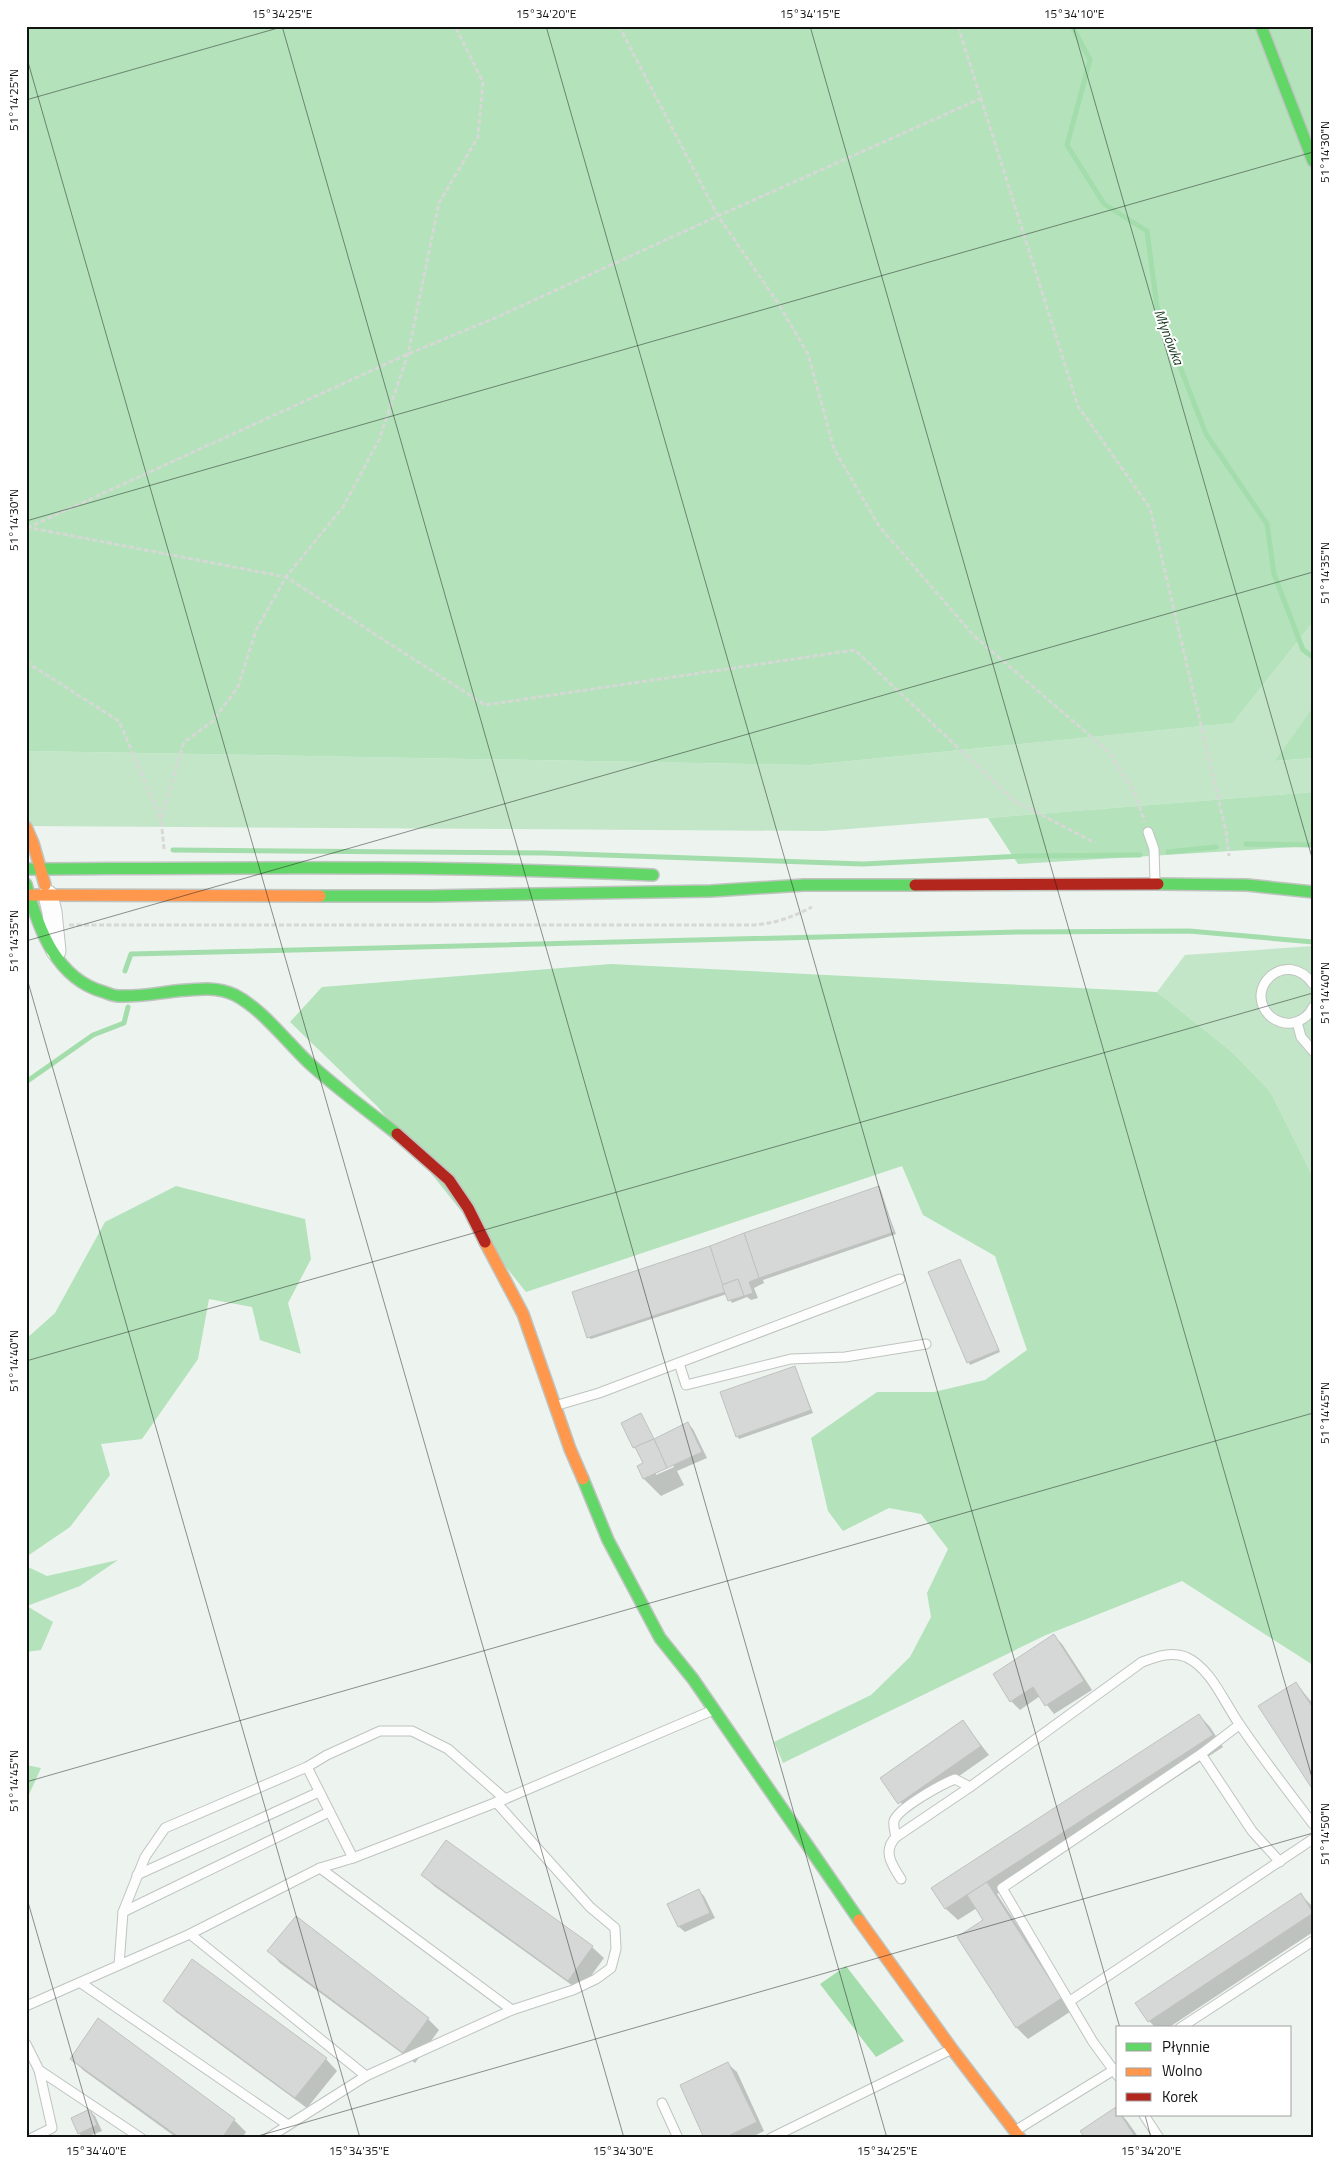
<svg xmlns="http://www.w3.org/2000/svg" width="1339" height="2164" viewBox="0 0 1339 2164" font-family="'Titillium Web',sans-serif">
<rect width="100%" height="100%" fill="#edf3ee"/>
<g fill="#c3e6c8">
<polygon points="1313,622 1313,707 1276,761 1313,758 1313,792 823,831 26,826 26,751 810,765 1233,723"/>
<polygon points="1313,946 1313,1177 1270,1091 1232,1052 1157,992 1185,955"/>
</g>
<g fill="#b3e2bb">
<polygon points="26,26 1313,26 1313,622 1233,723 810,765 26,751"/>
<polygon points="1313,707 1313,758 1275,761"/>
<polygon points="1313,792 1313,846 1018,864 988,818"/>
<polygon points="611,964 1157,992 1232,1052 1270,1091 1313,1177 1313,1665 1182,1581 1046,1635 783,1763 774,1742 871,1695 910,1657 931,1617 927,1593 948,1549 921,1514 889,1508 843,1531 828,1511 811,1438 877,1392 934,1392 985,1380 1027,1350 995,1256 923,1215 902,1166 526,1292 378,1107 290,1022 322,987"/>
<polygon points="176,1186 305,1219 311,1259 288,1303 301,1354 260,1340 252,1307 209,1299 198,1359 142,1439 101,1444 110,1475 70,1527 26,1557 26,1339 55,1313 105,1222"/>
<polygon points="118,1560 80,1586 27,1606 53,1622 41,1650 26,1652 26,1566 47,1576"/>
<polygon points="26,1765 41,1768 26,1801"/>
</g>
<polygon fill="#a3ddac" points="846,1966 904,2041 876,2057 820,1984"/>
<g fill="#0003" fill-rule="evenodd">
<polygon points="878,1188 896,1234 763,1280 764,1283 754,1288 758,1298 751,1300 747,1297 732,1303 727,1294 591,1339 588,1337 710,1248"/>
<polygon points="960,1260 1000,1352 970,1365 930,1273"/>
<polygon points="795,1367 813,1413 739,1439 737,1436"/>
<path d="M641,1415L654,1440L688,1424L693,1429L707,1458L677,1471L684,1485L661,1496L644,1479V1464L638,1449L634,1448ZM673,1464L674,1467L656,1475V1472Z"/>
<polygon points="1054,1636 1062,1644 1092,1690 1054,1714 1040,1696 1020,1710 1011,1701 994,1675"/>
<polygon points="1296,1683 1313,1704 1313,1788"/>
<polygon points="1199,1715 1210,1727 1223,1747 997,1894 1073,2010 1028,2039 1017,2028 958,1938 985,1920 977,1908 958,1920 946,1909 933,1888"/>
<polygon points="963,1722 989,1755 908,1812 882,1778"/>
<polygon points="423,1875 592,1947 604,1958 580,1991 434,1886"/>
<polygon points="699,1891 704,1896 715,1918 685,1932 679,1927 669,1904"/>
<polygon points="1301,1895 1313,1907 1313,1932 1168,2028 1156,2028 1149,2021"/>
<polygon points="269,1951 428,2019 439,2030 415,2063 280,1963"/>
<polygon points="165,2001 326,2059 337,2071 307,2108 176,2012"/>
<polygon points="98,2020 234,2120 246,2132 242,2138 177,2138 83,2070 72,2059"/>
<polygon points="728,2064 737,2072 764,2131 750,2138 706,2138"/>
<polygon points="1116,2109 1118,2115 1122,2115 1127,2121 1139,2138 1086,2138"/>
<polygon points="89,2110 95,2116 102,2131 83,2138 79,2133"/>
</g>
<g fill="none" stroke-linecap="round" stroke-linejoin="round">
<g stroke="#a3ddac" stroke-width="5">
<polyline points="1072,26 1090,60 1067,145 1104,204 1147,231 1157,307 1206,434 1267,524 1274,574 1303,650 1313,657"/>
<polyline points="1246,844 1313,845"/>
<polyline points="173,850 545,853 863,864 1023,856 1140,855"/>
<polyline points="1168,852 1216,847"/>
<polyline points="125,971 131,954 1021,932 1189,931 1313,942"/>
<polyline points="26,1082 93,1035 124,1023 128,1007"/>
</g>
</g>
<g fill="#d6d7d7" stroke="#c0c2c1">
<polygon points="879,1186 894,1232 759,1278 744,1233"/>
<polygon points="744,1233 759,1278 749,1282 753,1293 744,1296 738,1279 722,1285 710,1246"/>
<polygon points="710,1246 725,1292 587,1338 572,1292"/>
<polygon points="960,1259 999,1350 967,1363 928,1272"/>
<polygon points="738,1279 744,1296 728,1301 722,1285"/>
<polygon points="795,1366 811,1410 736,1437 720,1392"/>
<polygon points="641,1413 654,1439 633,1448 621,1423"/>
<polygon points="688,1422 702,1452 667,1468 654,1439"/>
<polygon points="654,1439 667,1468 643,1479 637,1466 643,1463 635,1447"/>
<polygon points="1054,1634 1084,1681 1045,1706 1033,1687 1010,1702 993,1674"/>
<polygon points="1296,1682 1313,1708 1313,1790 1258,1706"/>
<polygon points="1199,1714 1213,1735 945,1909 931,1888"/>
<polygon points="963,1720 981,1746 898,1804 880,1778"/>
<polygon points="446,1840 593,1946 568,1981 421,1875"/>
<polygon points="987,1882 1062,1998 1016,2028 957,1937 983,1920 967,1895"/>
<polygon points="699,1889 710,1913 678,1927 667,1904"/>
<polygon points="1301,1893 1313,1913 1148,2022 1135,2003"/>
<polygon points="296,1916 429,2018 403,2053 267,1951"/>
<polygon points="192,1959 327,2058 295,2098 163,2001"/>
<polygon points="98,2018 235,2119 222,2138 180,2138 70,2059"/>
<polygon points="728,2062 757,2122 724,2138 704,2138 680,2085"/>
<polygon points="1116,2107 1118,2115 1121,2115 1136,2138 1085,2138 1080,2131"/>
<polygon points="90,2109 97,2125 78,2134 71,2118"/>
</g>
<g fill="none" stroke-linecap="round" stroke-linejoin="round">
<g stroke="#bfc4c0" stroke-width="11">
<g id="lane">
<polyline points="1148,832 1154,849 1155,881"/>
<path d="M1313,984C1286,947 1242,989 1270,1016C1276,1021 1284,1024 1292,1023C1301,1021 1309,1016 1313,1007"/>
<polyline points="1297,1022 1301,1037 1313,1051"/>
<polyline points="679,1363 686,1385 791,1359 845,1357 926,1344"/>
<polyline points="558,1405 599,1393 900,1279"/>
<polyline points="1201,1754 1252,1831 1280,1862"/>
<polyline points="307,1767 353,1858"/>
<path d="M896,1837C895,1832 893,1826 894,1821C898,1808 942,1784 955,1779L970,1787"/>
<polyline points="320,1868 512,2010"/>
<polyline points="137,1875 319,1792"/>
<path d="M901,1879C892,1865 882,1851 896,1837L970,1787L1142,1662C1156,1657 1171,1651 1186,1657C1212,1669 1224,1703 1240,1725C1263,1759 1288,1791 1313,1824"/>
<polyline points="123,1912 329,1812"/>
<polyline points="190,1934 366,2076"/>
<polyline points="119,1965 123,1912 145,1857 165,1828 307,1767 327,1755 380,1731 412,1731 448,1749 505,1799"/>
<polyline points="81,1983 288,2125"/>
<polyline points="1070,2001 1313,1839"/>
<polyline points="26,2006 190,1934 320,1868 353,1858 505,1799 711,1711"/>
<polyline points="1180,2028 1313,1941"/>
<polyline points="26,2044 39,2070 141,2138"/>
<polyline points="1118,2076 1093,2042 1002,1888 1201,1754 1239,1725"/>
<polyline points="662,2103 678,2138"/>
<polyline points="1144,2115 1159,2138"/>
<polyline points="1018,2129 1117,2068"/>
<polyline points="32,2138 52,2128 39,2070"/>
<polyline points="268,2138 366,2076 512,2010 573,1990 596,1979 611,1968 616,1949 615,1928 590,1907 496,1802"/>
<polyline points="771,2138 950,2050"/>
</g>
</g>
<g stroke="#bfc4c0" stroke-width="21">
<polyline id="street" points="48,895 52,912 56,951"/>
</g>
<g stroke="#bfc4c0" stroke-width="14">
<g id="fast">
<polyline points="1261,26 1313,161"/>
<path d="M26,869C235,868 444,865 653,875"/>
<path d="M26,884C38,928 56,979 104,992C109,994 114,996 119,996C138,997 158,993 176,991C196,989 217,986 235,995C262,1009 286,1041 308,1062C336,1088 367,1110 397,1134"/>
<polyline points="1158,884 1247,885 1313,892"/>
<polyline points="320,896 430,896 711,891 804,885 915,885"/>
<polyline points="583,1479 608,1540 660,1638 693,1679 859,1920"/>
</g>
</g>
<g stroke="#bfc4c0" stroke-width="14">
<g id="slow">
<polyline points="26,827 33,843 45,885"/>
<polyline points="26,895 320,896"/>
<polyline points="485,1242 523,1314 570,1449 583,1479"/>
<polyline points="859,1920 952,2049 1020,2138"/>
</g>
</g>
<g stroke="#bfc4c0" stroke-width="14">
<g id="jam">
<polyline points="915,885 1158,884"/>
<polyline points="397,1134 449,1180 468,1208 485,1242"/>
</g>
</g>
<g stroke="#d6d8d6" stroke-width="3" stroke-dasharray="5 2.5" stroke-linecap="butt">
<polyline points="619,26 718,216 778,303 808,354 834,449 879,526 974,636 1109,752 1134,792 1145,822"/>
<polyline points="958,26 1078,406 1150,508 1226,831 1229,856"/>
<polyline points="1310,26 1313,41"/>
<polyline points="26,527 286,577 485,705 855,650 1013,800 1095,843"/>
<polyline points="27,528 408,354 495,318 718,216 982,98"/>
<polyline points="26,662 119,721 161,819"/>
<polyline points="164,849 161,819 184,742 212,722 238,687 256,630 286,577 343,507 379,440 408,354 439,203 478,137 483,82 455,26"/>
<path d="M69,925H755C776,923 793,917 812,907"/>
</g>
<use href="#lane" stroke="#fcfdfc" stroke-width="9"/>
<use href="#street" stroke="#fcfdfc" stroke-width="19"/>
<use href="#fast" stroke="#63d668" stroke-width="11"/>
<use href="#slow" stroke="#ff974d" stroke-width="11"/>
<use href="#jam" stroke="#b3261e" stroke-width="11"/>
</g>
<path fill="none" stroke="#111411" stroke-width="1" stroke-opacity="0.45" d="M282,26L887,2138M546,26L1120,2028M810,26L1313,1781M1073,26L1313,861M26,55L624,2138M26,100L285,26M26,521L1313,152M26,941L1313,572M26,975L360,2138M26,1361L1313,993M26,1782L1313,1413M26,1895L96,2138M1145,2115L1151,2138M251,2138L1313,1833"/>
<g text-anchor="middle" stroke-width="4" stroke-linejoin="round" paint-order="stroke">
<g font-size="14" font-style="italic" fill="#14351b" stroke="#fff">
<text transform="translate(1169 337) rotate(69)" y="5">Młynówka</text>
</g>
</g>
<rect width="1339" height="2164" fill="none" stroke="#ffffff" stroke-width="55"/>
<rect x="1116" y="2026" width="175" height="90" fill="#ffffff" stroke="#a0a1a0"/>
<rect x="1126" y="2043" width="25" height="8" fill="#63d668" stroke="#a0a1a0"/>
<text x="1162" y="2052" font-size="15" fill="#111411">Płynnie</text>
<rect x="1126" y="2068" width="25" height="8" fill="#ff974d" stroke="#a0a1a0"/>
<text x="1162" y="2076" font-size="15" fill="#111411">Wolno</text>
<rect x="1126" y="2093" width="25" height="8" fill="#b3261e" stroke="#a0a1a0"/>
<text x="1162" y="2102" font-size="15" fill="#111411">Korek</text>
<rect x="28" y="28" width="1284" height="2108" fill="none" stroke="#111411" stroke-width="2"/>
<g font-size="12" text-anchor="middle" fill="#111411">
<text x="282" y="18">15°34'25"E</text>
<text x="546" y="18">15°34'20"E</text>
<text x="810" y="18">15°34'15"E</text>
<text x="1074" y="18">15°34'10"E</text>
<text transform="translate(14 100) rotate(-90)" y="4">51°14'25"N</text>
<text transform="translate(1325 152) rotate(-90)" y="4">51°14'30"N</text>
<text transform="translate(14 520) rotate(-90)" y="4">51°14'30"N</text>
<text transform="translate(1325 573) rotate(-90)" y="4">51°14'35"N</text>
<text transform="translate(14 941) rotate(-90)" y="4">51°14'35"N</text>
<text transform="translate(1325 993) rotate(-90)" y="4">51°14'40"N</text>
<text transform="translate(14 1361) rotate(-90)" y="4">51°14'40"N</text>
<text transform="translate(1325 1413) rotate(-90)" y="4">51°14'45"N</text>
<text transform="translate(14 1781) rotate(-90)" y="4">51°14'45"N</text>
<text transform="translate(1325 1834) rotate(-90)" y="4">51°14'50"N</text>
<text x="96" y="2155">15°34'40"E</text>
<text x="359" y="2155">15°34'35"E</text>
<text x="623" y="2155">15°34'30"E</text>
<text x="887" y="2155">15°34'25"E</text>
<text x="1151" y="2155">15°34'20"E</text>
</g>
</svg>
